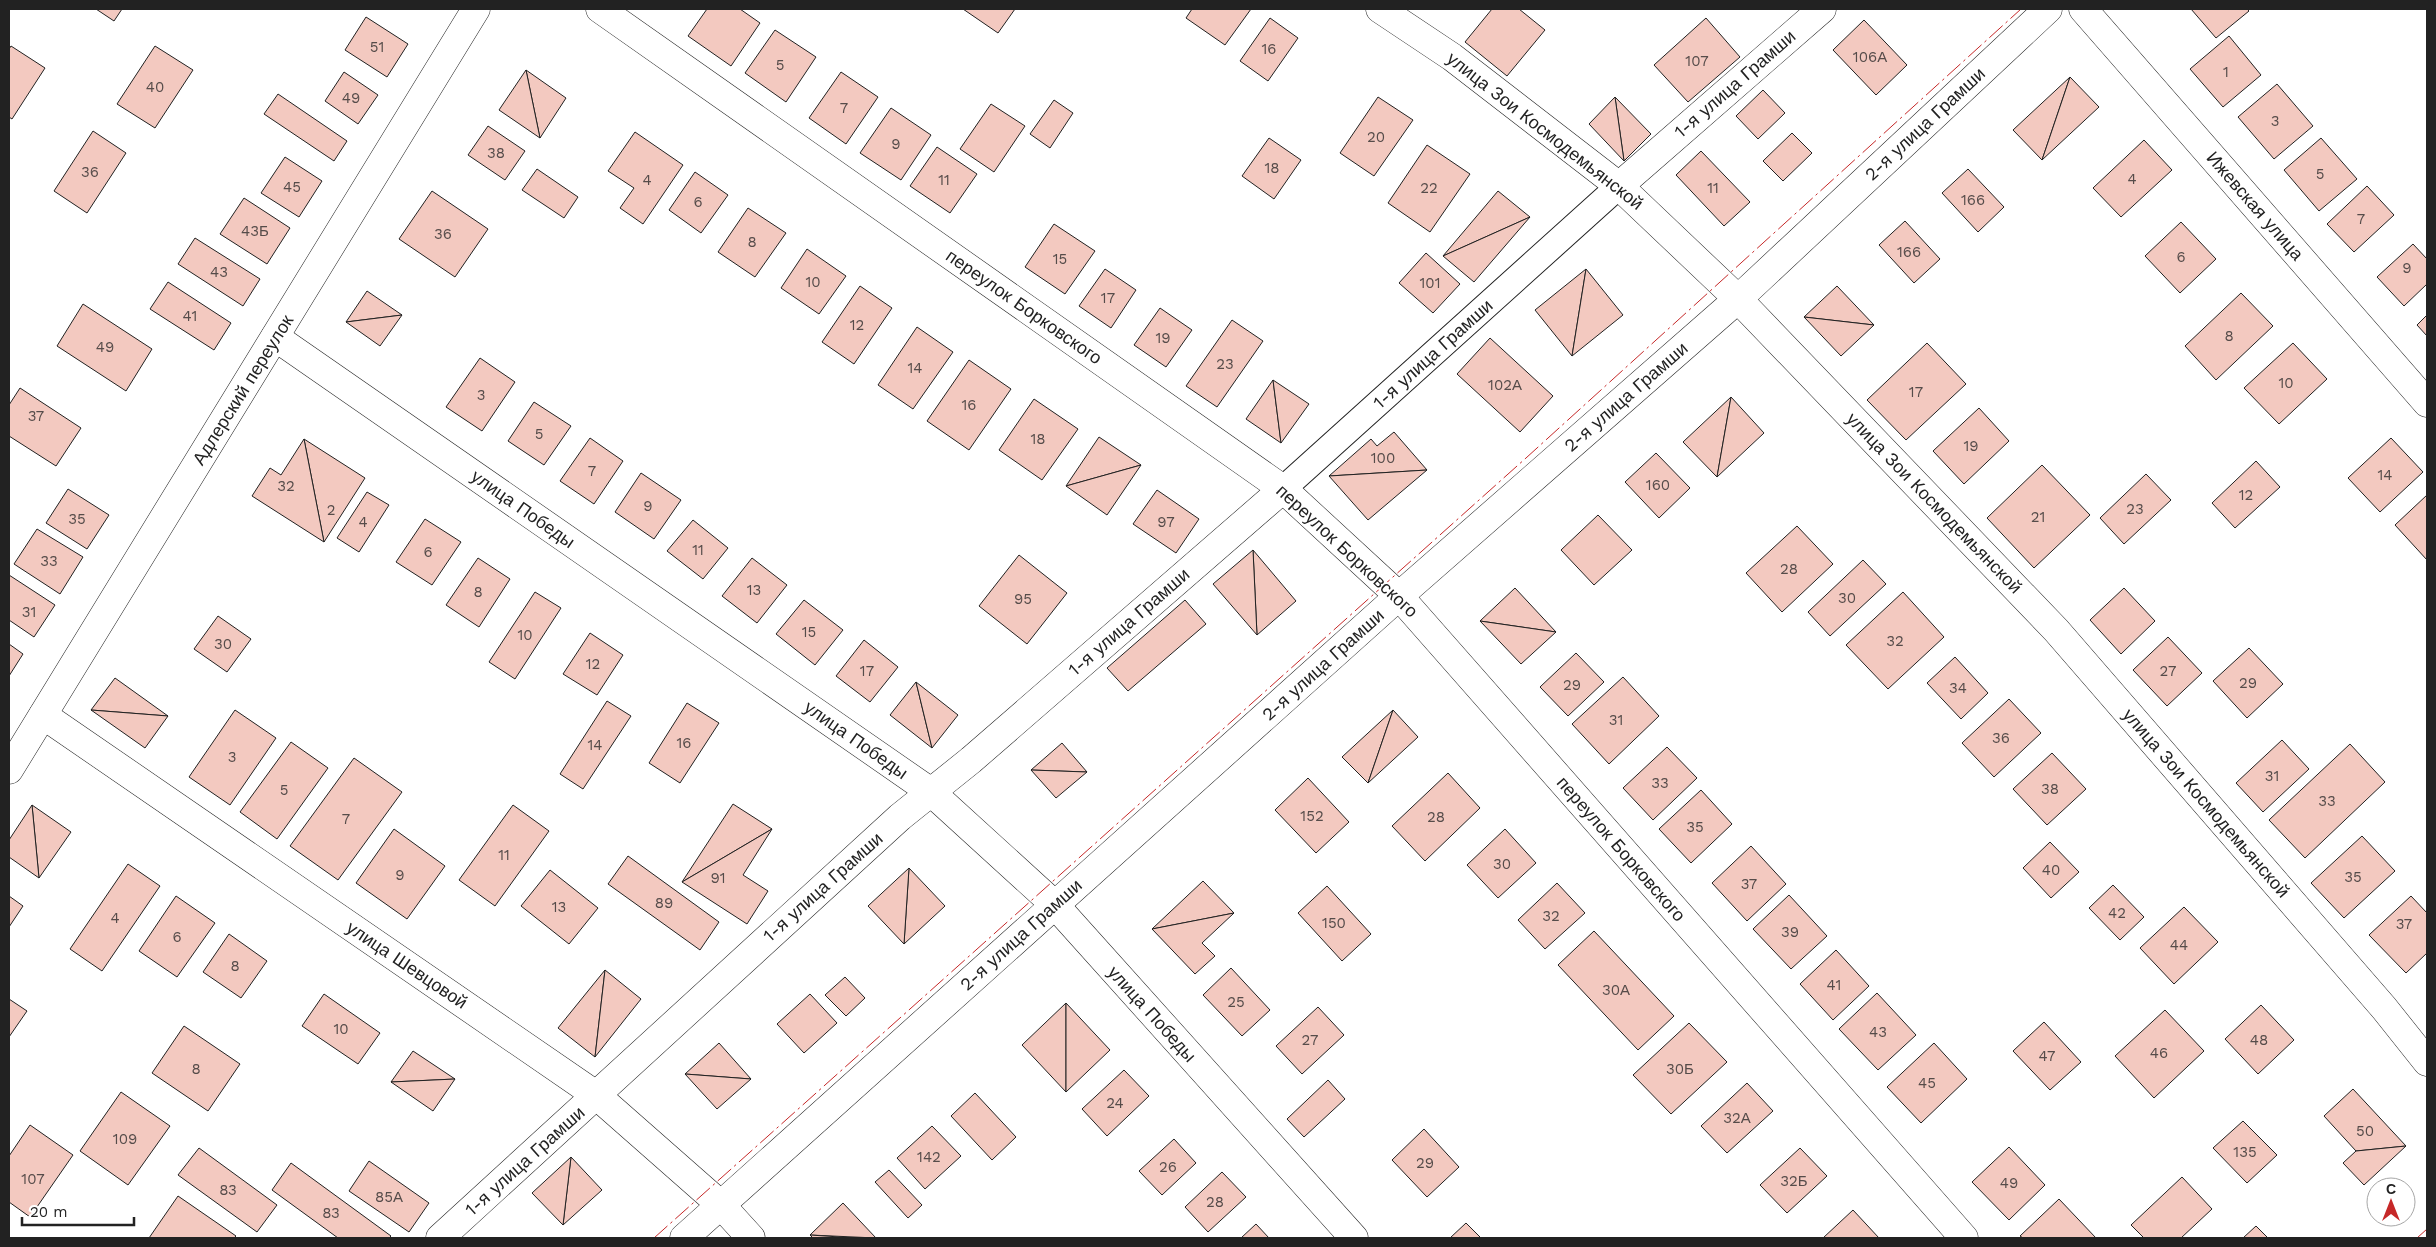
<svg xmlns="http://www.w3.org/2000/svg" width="2436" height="1247" viewBox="0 0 2436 1247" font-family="'Work Sans',sans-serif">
<rect width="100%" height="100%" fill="#fff"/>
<g fill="#f3c9c0" stroke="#222">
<polygon points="96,9 122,9 114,21"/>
<polygon points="707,9 740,9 760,23 731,66 688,36"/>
<polygon points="963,9 1015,9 998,33"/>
<polygon points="1192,9 1251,9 1225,45 1186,18"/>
<polygon points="1492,9 1519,9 1545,30 1507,76 1465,42"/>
<polygon points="2191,9 2247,9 2249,11 2216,38"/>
<polygon points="366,17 408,44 387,77 345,50"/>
<polygon points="1270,18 1298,38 1268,81 1240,61"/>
<polygon points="1706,18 1740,57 1688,102 1654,65"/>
<polygon points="1864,20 1907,65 1876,95 1833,50"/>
<polygon points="775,30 816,57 786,102 745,73"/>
<polygon points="2229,36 2261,75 2223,107 2190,69"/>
<polygon points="11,46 45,68 12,119 9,117 9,49"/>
<polygon points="155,46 193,70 155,128 117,104"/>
<polygon points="526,70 566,98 540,138"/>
<polygon points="526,70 540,138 499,110"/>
<polygon points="344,72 378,95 358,124 325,101"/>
<polygon points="841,72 878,97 846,144 809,118"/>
<polygon points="2070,77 2042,160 2013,130"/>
<polygon points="2070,77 2099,107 2042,160"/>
<polygon points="2277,84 2313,126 2274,159 2238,117"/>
<polygon points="1763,90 1785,113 1758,139 1736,116"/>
<polygon points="278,94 347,141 334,161 264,114"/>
<polygon points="1378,97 1413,120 1374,176 1340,153"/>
<polygon points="1615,97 1651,134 1624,161"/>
<polygon points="1615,97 1624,161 1589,124"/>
<polygon points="1054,100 1073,113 1050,148 1030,134"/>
<polygon points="991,104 1025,126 994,172 960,149"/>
<polygon points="891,108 931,135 901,180 860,153"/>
<polygon points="488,126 525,151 505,180 468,155"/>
<polygon points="93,131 126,153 87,213 54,191"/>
<polygon points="635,132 683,165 643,224 620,208 634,188 608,171"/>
<polygon points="1792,133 1812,153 1783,181 1763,161"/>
<polygon points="1269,138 1301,160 1274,199 1242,176"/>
<polygon points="2321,138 2357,179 2319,211 2284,170"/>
<polygon points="2144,140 2172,170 2121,217 2093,188"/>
<polygon points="1427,145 1470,174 1430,232 1388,203"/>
<polygon points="937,147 977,174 950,213 910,186"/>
<polygon points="1701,151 1750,202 1724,226 1676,175"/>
<polygon points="285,157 322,181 299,217 261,193"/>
<polygon points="537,169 578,197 564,218 522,190"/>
<polygon points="1968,169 2004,207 1978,232 1942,193"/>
<polygon points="695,172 728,195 701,233 669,210"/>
<polygon points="2367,186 2394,215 2354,252 2327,224"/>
<polygon points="432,191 488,229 455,277 399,239"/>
<polygon points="1498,191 1530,217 1443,256"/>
<polygon points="244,198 290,228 267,264 220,234"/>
<polygon points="748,208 786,233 755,277 718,252"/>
<polygon points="1530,217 1474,282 1443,256"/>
<polygon points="1905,221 1940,259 1914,283 1879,245"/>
<polygon points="2181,222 2216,259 2180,293 2145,256"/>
<polygon points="1054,224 1095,251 1065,294 1025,267"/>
<polygon points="195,238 260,279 243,306 178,264"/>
<polygon points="2413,244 2427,259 2427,284 2404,306 2377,277"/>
<polygon points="807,249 846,276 819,314 781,288"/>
<polygon points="1426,253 1460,284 1433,313 1399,283"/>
<polygon points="1105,269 1136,290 1111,328 1079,306"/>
<polygon points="1586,269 1572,356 1535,310"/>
<polygon points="1586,269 1623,315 1572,356"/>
<polygon points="168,282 231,323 214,350 150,309"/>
<polygon points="860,286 892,308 854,364 822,342"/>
<polygon points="1837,286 1874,325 1804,317"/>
<polygon points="367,291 402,315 346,322"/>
<polygon points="2241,293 2273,326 2216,380 2185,346"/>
<polygon points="83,304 152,349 126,391 57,346"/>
<polygon points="1160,308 1192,330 1166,367 1134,345"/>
<polygon points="402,315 380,346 346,322"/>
<polygon points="2427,315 2427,336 2417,325"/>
<polygon points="1804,317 1874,325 1841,356"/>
<polygon points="1232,320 1263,341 1217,407 1186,386"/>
<polygon points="917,327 953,352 913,409 878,385"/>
<polygon points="1490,338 1553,396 1520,432 1457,374"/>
<polygon points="1927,343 1966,384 1906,440 1867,400"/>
<polygon points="2293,343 2327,379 2279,424 2244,388"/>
<polygon points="480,358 515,382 482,431 446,407"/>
<polygon points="969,360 1011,389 969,450 927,421"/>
<polygon points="1273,380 1281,443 1246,419"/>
<polygon points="1273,380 1309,404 1281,443"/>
<polygon points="20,388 81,428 56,466 9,436 9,405"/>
<polygon points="1731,397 1717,477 1683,442"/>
<polygon points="1731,397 1764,433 1717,477"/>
<polygon points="1034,399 1078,429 1042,480 999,450"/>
<polygon points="534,402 571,426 544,465 508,441"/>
<polygon points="1979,408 2009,441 1964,484 1933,451"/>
<polygon points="1394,432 1427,470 1329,476 1371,439 1377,446"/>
<polygon points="1099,437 1141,465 1066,486"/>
<polygon points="590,438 623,461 594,504 560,481"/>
<polygon points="2391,438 2423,472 2380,512 2348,478"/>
<polygon points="304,439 365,478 324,542"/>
<polygon points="304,439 324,542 252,496 270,468 281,475"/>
<polygon points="1656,453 1690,488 1659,518 1625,482"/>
<polygon points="2256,461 2280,487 2235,528 2212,503"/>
<polygon points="1141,465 1107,515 1066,486"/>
<polygon points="2042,465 2090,515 2034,568 1987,518"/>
<polygon points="1427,470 1368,520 1329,476"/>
<polygon points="641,473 681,500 654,539 615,512"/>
<polygon points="2146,474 2171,500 2124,544 2100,518"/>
<polygon points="68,489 109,515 87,549 46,523"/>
<polygon points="1157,490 1199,519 1176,553 1133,524"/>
<polygon points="367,492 389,505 359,552 337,538"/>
<polygon points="2427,495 2427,560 2395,525"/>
<polygon points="1598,515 1632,550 1594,585 1561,550"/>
<polygon points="425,519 461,542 432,585 396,562"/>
<polygon points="693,520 728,548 703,579 667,551"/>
<polygon points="1797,526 1833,564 1782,612 1746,573"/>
<polygon points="37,529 83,557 60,594 14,564"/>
<polygon points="1253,550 1296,601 1257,635"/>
<polygon points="1253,550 1257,635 1213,584"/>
<polygon points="1019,555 1067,593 1027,644 979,606"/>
<polygon points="478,558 510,579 479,627 446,605"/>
<polygon points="752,558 787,585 757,623 722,596"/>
<polygon points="1863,560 1886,584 1830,636 1808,612"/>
<polygon points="9,575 55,605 34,637 9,620"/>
<polygon points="1515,588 1556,632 1480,621"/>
<polygon points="2124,588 2155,621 2121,654 2090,620"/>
<polygon points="535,592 561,608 515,679 489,662"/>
<polygon points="1903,592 1944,637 1888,689 1846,645"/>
<polygon points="804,600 843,630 815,665 776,634"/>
<polygon points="1185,600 1206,624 1128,691 1107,668"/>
<polygon points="218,616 251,639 227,672 194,649"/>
<polygon points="1480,621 1556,632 1521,664"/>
<polygon points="590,633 623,655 597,695 563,674"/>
<polygon points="2168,637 2202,673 2167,706 2133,670"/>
<polygon points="864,640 898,667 870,702 836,676"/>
<polygon points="9,644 23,654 9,676"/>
<polygon points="2249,648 2283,684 2247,718 2213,681"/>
<polygon points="1576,653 1604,682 1568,716 1540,687"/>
<polygon points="1955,657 1988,693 1961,719 1927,683"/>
<polygon points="1623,677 1659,716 1609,764 1572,724"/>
<polygon points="115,678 168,716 91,710"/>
<polygon points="916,682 932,748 890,715"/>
<polygon points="916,682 958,715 932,748"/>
<polygon points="2009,699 2041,733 1994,777 1962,743"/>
<polygon points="607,701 631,716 583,789 560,774"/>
<polygon points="687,703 719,723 680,783 649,763"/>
<polygon points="91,710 168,716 145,748"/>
<polygon points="235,710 276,738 230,805 189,777"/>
<polygon points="1393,710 1368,783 1342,757"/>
<polygon points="1393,710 1418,737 1368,783"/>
<polygon points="2282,740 2309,769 2263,812 2236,783"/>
<polygon points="291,742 328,768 277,839 240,812"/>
<polygon points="1062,743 1087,772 1031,770"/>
<polygon points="2350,744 2385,782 2305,858 2269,820"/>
<polygon points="1667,747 1697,778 1653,820 1623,788"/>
<polygon points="2052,753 2086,789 2047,825 2013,789"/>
<polygon points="354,758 402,792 338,880 290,846"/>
<polygon points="1031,770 1087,772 1056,798"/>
<polygon points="1448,773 1480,808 1425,861 1392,826"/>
<polygon points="1308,778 1349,822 1316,853 1275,810"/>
<polygon points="1701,790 1732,824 1691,863 1659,829"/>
<polygon points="733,804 772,829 682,882"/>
<polygon points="32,805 71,832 39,878"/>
<polygon points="32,805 39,878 9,857 9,840"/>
<polygon points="513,805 549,831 495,906 459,880"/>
<polygon points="394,829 445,866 407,919 356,883"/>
<polygon points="772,829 743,875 768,891 747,924 682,882"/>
<polygon points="1505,829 1536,863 1498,898 1467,865"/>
<polygon points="2362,836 2395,871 2344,918 2311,883"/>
<polygon points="2050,842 2079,872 2051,898 2023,868"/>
<polygon points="1751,846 1786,884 1747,921 1712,883"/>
<polygon points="628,856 719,922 700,950 608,884"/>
<polygon points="128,864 160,886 102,971 70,949"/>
<polygon points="909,868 945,906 904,944"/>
<polygon points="909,868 904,944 868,906"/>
<polygon points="550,870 598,908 569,944 521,906"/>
<polygon points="1203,881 1234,913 1152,929"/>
<polygon points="1557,883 1585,913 1545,949 1518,920"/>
<polygon points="2113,885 2144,917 2120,940 2089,908"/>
<polygon points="1327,886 1371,934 1342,961 1298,913"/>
<polygon points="1789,895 1827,936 1791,969 1753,929"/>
<polygon points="9,896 23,906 9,927"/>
<polygon points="176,896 215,923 177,977 139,951"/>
<polygon points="2411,896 2427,913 2427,953 2406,973 2369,935"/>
<polygon points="2184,907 2218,942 2174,984 2140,948"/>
<polygon points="1234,913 1202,943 1215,956 1195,974 1152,929"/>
<polygon points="1594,931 1674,1016 1638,1050 1558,965"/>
<polygon points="229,934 267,961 241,998 203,972"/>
<polygon points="1836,950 1869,986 1833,1020 1800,984"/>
<polygon points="1231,968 1270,1010 1242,1036 1203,995"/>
<polygon points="605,970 595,1057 558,1028"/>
<polygon points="605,970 641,999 595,1057"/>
<polygon points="845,977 865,998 846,1016 825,995"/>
<polygon points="1877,993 1916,1035 1878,1070 1839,1029"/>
<polygon points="324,994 380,1033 358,1064 302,1026"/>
<polygon points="810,994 837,1023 804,1053 777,1024"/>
<polygon points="9,999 27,1011 9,1037"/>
<polygon points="1066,1003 1066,1092 1022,1045"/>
<polygon points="1066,1003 1110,1050 1066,1092"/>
<polygon points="2261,1005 2294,1040 2258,1074 2225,1039"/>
<polygon points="1318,1007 1344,1035 1302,1074 1276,1046"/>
<polygon points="2165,1010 2204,1051 2154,1098 2115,1056"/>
<polygon points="2044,1022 2081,1062 2050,1090 2013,1051"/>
<polygon points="1689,1023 1727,1062 1671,1114 1633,1075"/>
<polygon points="184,1026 240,1064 208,1111 152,1073"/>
<polygon points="719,1043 751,1079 685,1074"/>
<polygon points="1934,1043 1967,1079 1921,1123 1887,1087"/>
<polygon points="413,1051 455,1079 391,1082"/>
<polygon points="1124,1070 1149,1096 1107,1136 1082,1109"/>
<polygon points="685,1074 751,1079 717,1109"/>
<polygon points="455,1079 433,1111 391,1082"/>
<polygon points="1328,1080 1345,1099 1304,1137 1287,1119"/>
<polygon points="1747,1083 1773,1111 1727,1153 1701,1126"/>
<polygon points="2353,1089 2406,1146 2356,1151 2324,1116"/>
<polygon points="121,1092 170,1126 128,1185 80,1151"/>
<polygon points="975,1093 1016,1137 992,1160 951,1116"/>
<polygon points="2243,1121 2277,1155 2247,1183 2213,1148"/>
<polygon points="30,1125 73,1155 30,1217 9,1202 9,1156"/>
<polygon points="932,1126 961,1156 925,1189 897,1158"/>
<polygon points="1424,1129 1459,1167 1427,1197 1392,1160"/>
<polygon points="1174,1139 1196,1163 1162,1195 1139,1171"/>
<polygon points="2406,1146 2364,1185 2343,1163 2356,1151"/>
<polygon points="2009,1147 2045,1185 2009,1220 1972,1182"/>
<polygon points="199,1148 277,1205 257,1232 178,1175"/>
<polygon points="1800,1148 1827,1176 1787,1213 1760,1185"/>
<polygon points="571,1157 602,1190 563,1225"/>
<polygon points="571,1157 563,1225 532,1193"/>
<polygon points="369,1161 429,1203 409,1232 349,1191"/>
<polygon points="291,1163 391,1236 389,1238 338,1238 272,1190"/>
<polygon points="889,1170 922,1205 908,1218 875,1182"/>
<polygon points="1222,1172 1246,1197 1208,1232 1185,1207"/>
<polygon points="2182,1177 2212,1209 2181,1238 2144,1238 2131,1225"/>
<polygon points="178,1196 236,1236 234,1238 149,1238"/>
<polygon points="2059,1199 2096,1238 2023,1238 2020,1236"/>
<polygon points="843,1203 876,1238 810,1235"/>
<polygon points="1853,1210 1879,1238 1823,1238"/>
<polygon points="1466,1223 1481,1238 1450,1238"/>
<polygon points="1256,1224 1269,1238 1241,1238"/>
<polygon points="2256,1226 2268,1238 2243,1238"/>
<polygon points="810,1235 855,1238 813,1238"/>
</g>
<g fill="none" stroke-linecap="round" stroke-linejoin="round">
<g stroke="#222" stroke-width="27">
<polyline id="pedestrian" points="1283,489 1619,186"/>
</g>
<g stroke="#222" stroke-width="29">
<g id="minor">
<polyline points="600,9 1283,489 1399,596 1964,1238"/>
<polyline points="2083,9 2427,403"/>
<polyline points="1619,186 1822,9"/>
<polyline points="275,337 931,792 1055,905 1354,1238"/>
<polyline points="43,715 596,1095 721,1205 751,1238"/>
<polyline points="9,770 476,9"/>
<polyline points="440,1238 900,817 971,760 1283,489"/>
<polyline points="684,1238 1399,596 1738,299 2048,9"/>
</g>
</g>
<g stroke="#222" stroke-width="29">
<polyline id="tertiary" points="1380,9 1452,57 1619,186 1738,299 2056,630 2384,1008 2427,1062"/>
</g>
<use href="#pedestrian" stroke="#fff" stroke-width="25"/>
<use href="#minor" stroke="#fff" stroke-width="28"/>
<use href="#tertiary" stroke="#fff" stroke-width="28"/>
<g stroke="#c62828" stroke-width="1" stroke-dasharray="18 4 2.5 4" stroke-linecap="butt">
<polyline points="654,1238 1526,458 2021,9"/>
<polyline points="2417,1238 2427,1229"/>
</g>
</g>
<g text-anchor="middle" stroke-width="4" stroke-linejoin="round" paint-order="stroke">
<g font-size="15" fill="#564c4a">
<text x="377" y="52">51</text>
<text x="1269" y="54">16</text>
<text x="1870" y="62">106А</text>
<text x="1697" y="66">107</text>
<text x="780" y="70">5</text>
<text x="2226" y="77">1</text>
<text x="155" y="92">40</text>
<text x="351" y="103">49</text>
<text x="844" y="113">7</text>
<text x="2275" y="126">3</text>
<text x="1376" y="142">20</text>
<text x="896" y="149">9</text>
<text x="496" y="158">38</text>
<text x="1272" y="173">18</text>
<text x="90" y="177">36</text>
<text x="2320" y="179">5</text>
<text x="2132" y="184">4</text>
<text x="647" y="185">4</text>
<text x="944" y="185">11</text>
<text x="292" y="192">45</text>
<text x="1429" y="193">22</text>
<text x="1713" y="193">11</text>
<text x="1973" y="205">166</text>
<text x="698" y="207">6</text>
<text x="2361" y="224">7</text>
<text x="255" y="236">43Б</text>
<text x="443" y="239">36</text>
<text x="752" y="247">8</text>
<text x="1909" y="257">166</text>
<text x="2181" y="262">6</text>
<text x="1060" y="264">15</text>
<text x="2407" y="273">9</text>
<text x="219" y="277">43</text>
<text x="813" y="287">10</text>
<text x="1430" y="288">101</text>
<text x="1108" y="303">17</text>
<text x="190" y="321">41</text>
<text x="857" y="330">12</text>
<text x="2229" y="341">8</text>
<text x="1163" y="343">19</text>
<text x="105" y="352">49</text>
<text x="1225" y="369">23</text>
<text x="915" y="373">14</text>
<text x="2286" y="388">10</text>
<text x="1505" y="390">102А</text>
<text x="1916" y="397">17</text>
<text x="481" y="400">3</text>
<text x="969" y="410">16</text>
<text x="36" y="421">37</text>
<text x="539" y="439">5</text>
<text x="1038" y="444">18</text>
<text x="1971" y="451">19</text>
<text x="1383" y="463">100</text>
<text x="592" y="476">7</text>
<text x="2385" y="480">14</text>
<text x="1658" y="490">160</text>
<text x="286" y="491">32</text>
<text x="2246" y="500">12</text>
<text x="648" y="511">9</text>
<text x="2135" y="514">23</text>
<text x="331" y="515">2</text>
<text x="2038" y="522">21</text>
<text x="77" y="524">35</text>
<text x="363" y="527">4</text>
<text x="1166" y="527">97</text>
<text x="698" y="555">11</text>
<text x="428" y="557">6</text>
<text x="49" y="566">33</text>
<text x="1789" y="574">28</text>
<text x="754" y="595">13</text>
<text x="478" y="597">8</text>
<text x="1847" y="603">30</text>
<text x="1023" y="604">95</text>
<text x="29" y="617">31</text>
<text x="809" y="637">15</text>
<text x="525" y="640">10</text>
<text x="1895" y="646">32</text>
<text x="223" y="649">30</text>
<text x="593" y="669">12</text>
<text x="867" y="676">17</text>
<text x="2168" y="676">27</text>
<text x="2248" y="688">29</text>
<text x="1572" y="690">29</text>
<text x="1958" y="693">34</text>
<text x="1616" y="725">31</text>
<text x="2001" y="743">36</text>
<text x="684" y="748">16</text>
<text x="595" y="750">14</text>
<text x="232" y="762">3</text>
<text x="2272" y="781">31</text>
<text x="1660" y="788">33</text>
<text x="2050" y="794">38</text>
<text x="284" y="795">5</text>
<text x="2327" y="806">33</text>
<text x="1312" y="821">152</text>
<text x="1436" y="822">28</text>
<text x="346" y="824">7</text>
<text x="1695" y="832">35</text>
<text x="504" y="860">11</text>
<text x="1502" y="869">30</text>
<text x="2051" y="875">40</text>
<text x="400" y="880">9</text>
<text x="2353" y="882">35</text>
<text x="718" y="883">91</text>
<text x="1749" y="889">37</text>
<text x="664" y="908">89</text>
<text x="559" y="912">13</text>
<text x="2117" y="918">42</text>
<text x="1551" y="921">32</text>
<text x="115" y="923">4</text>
<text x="1334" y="928">150</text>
<text x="2404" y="929">37</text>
<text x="1790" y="937">39</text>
<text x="177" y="942">6</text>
<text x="2179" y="950">44</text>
<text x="235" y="971">8</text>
<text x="1834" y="990">41</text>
<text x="1616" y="995">30А</text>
<text x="1236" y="1007">25</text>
<text x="341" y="1034">10</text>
<text x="1878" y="1037">43</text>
<text x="1310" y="1045">27</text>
<text x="2259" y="1045">48</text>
<text x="2159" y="1058">46</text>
<text x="2047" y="1061">47</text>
<text x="196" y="1074">8</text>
<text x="1680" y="1074">30Б</text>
<text x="1927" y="1088">45</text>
<text x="1115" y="1108">24</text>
<text x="1737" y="1123">32А</text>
<text x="2365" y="1136">50</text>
<text x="125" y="1144">109</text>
<text x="2245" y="1157">135</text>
<text x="929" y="1162">142</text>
<text x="1425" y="1168">29</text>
<text x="1168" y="1172">26</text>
<text x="33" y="1184">107</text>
<text x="1794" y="1186">32Б</text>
<text x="2009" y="1188">49</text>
<text x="228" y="1195">83</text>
<text x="389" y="1202">85А</text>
<text x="1215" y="1207">28</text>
<text x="331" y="1218">83</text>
</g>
<g font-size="18" fill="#222" stroke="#fff">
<text transform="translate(1735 84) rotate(-41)" y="6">1-я улица Грамши</text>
<text transform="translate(1925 124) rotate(-43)" y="6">2-я улица Грамши</text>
<text transform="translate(1545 131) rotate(38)" y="6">улица Зои Космодемьянской</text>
<text transform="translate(2255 206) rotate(49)" y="6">Ижевская улица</text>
<text transform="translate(1024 307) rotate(35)" y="6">переулок Борковского</text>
<text transform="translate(1433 354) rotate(-42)" y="6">1-я улица Грамши</text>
<text transform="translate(243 390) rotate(-58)" y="6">Адлерский переулок</text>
<text transform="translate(1626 397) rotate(-41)" y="6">2-я улица Грамши</text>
<text transform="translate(1934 503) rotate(46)" y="6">улица Зои Космодемьянской</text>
<text transform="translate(523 509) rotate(35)" y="6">улица Победы</text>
<text transform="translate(1347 551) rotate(43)" y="6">переулок Борковского</text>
<text transform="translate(1129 622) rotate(-41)" y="6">1-я улица Грамши</text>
<text transform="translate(1323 665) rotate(-42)" y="6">2-я улица Грамши</text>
<text transform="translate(856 740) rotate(35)" y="6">улица Победы</text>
<text transform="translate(2206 803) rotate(49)" y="6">улица Зои Космодемьянской</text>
<text transform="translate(1621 849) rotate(49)" y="6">переулок Борковского</text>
<text transform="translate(823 887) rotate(-42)" y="6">1-я улица Грамши</text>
<text transform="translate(1021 935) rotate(-42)" y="6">2-я улица Грамши</text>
<text transform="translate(407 965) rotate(34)" y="6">улица Шевцовой</text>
<text transform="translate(1152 1014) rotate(48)" y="6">улица Победы</text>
<text transform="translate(525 1161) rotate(-42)" y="6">1-я улица Грамши</text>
</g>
</g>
<rect width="2436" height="1247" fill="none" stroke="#222222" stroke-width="20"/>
<g transform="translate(2391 1202)"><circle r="24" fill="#ffffff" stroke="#a7a7a7"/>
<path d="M0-4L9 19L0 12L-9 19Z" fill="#c62828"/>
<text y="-8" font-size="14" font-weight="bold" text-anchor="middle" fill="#222222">С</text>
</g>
<path d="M22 1217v8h112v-8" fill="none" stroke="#222222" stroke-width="2.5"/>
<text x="30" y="1217" font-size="15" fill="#222222" stroke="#ffffff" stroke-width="4" paint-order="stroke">20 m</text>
</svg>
